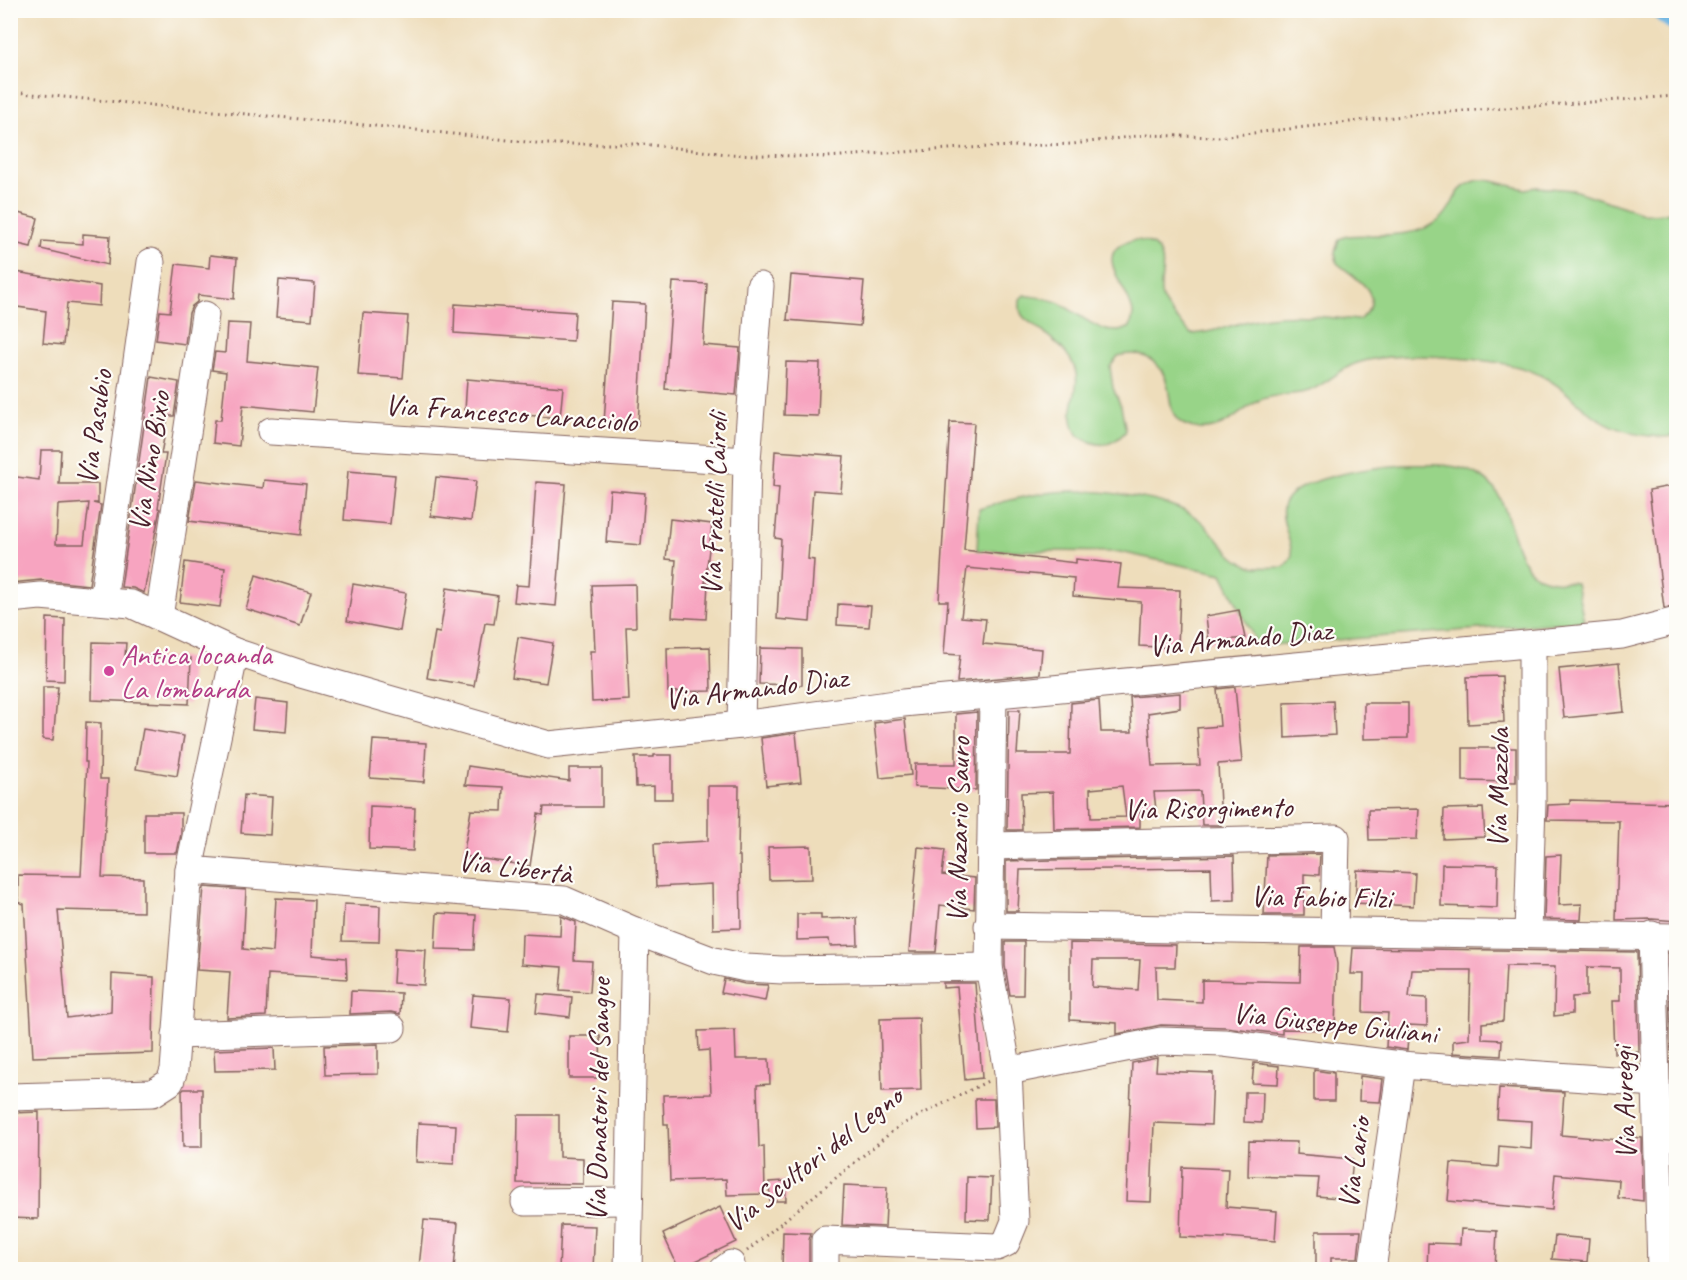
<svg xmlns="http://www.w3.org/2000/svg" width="1687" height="1280" viewBox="0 0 1687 1280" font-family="Caveat,sans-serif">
<rect width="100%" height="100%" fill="#fdfcf7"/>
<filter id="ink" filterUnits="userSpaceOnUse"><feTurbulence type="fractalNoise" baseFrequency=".0167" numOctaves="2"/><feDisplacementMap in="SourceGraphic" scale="12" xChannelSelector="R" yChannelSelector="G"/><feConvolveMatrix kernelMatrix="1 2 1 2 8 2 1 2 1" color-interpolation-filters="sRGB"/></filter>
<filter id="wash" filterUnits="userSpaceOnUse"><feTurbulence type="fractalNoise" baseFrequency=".008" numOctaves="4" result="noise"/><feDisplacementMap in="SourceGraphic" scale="24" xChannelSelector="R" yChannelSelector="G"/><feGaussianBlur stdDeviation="1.35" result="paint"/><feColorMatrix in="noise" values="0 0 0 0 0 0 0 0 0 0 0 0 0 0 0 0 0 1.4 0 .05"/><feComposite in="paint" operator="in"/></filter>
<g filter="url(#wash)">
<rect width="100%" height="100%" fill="#edb"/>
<g fill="#98d488" stroke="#717a5a" stroke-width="1.5">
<path d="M1479,180H1488L1525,189L1537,187L1573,190L1643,213L1658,214L1676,211V435C1668,438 1659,437 1650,436C1626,434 1602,423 1584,408C1570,396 1557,383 1540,375C1516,363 1483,360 1456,358C1428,355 1377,354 1352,365C1337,372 1325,385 1309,391C1293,396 1276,393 1260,400C1240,410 1225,431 1200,429C1192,428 1181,425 1176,418C1170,410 1170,397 1168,387C1163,362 1143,349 1118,356L1110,367L1113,388L1121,406L1126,431C1111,449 1097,447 1078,436C1062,411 1082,393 1075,369C1069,350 1049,337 1034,325C1030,322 1023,319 1021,313C1019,309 1020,303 1020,299L1024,295C1034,297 1047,298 1057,302C1077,311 1105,342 1130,327C1131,323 1133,318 1133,313C1131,291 1091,255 1127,242C1134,239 1142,240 1149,243C1174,256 1156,280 1162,298C1165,308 1184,326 1191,334C1218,333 1242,320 1269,317C1298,313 1330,318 1359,320C1362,317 1367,312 1369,309C1380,289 1348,273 1337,263L1335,252L1339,239L1347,236C1376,234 1414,239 1438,221C1458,206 1449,188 1479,180Z"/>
<path d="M1403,465C1426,465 1455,462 1476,474C1486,479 1494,486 1499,496C1512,518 1515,571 1544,579C1554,582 1566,582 1576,583L1584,621L1258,646L1222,574L1120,552L977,550L979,509C1037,490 1078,486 1137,497C1158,501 1180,506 1197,518C1217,532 1229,564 1256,567C1265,568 1275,567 1284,567L1292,557C1292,541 1280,521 1283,507C1288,477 1378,467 1403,465Z"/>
</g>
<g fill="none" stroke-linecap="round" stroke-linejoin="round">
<polyline stroke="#6ab4e2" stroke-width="32" points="1669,10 1676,15"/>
</g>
<g id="blocks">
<g fill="#f7a4c0" fill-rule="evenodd">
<polygon points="10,211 38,218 31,247 10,242"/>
<polygon points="83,234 110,236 108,265 41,249 42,241 83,244"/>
<polygon points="210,255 237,258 234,299 198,295 197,302 192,306 189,313 185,344 156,340 160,311 170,312 176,264 209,268"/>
<polygon points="10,271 100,286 99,306 67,303 63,345 43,343 46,311 10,306"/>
<polygon points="791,275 864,281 860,326 787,320"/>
<polygon points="279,280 315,283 312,320 276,317"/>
<polygon points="673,282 707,284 703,345 740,348 736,395 665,389"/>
<polygon points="612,302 645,304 638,425 604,423"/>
<polygon points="455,304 575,312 573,341 454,333"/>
<polygon points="363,313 408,316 403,378 358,375"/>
<polygon points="227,323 250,324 247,361 318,368 313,412 243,405 239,446 213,443 215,420 221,420 226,372 212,370 215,352 225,353"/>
<polygon points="786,362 820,363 818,416 784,415"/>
<polygon points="151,377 179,382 174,416 168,416 161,454 166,454 158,508 160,509 144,593 133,588 121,587"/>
<polygon points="467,379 563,387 560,418 465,410"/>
<polygon points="950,422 974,423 964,550 1076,563 1076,559 1121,564 1118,588 1180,590 1178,648 1139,646 1141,602 1073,596 1074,578 967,568 961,617 986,619 983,644 1042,649 1040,674 957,682 960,655 944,654 948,601 939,601"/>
<path d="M41,450H61L59,484H98V503H93L101,505L89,585L41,580L10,583V476L39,480ZM89,503L84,544H56L58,505Z"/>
<polygon points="775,451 844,456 841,492 813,490 808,559 814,560 810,622 777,619 781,539 775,538 779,488 773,487"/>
<polygon points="348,471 395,475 390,524 344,520"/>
<polygon points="436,477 476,481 471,521 431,516"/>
<polygon points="196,480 263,488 264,480 306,484 301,535 189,521"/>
<polygon points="536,482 566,484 556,606 514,602 516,585 529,586"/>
<polygon points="1677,485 1677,606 1664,608 1649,490"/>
<polygon points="610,490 645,493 641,545 606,542"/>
<polygon points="670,519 712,524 705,583 708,583 706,619 672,617 676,560 666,559"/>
<polygon points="185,562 225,568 220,607 180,602"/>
<polygon points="256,575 311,592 300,626 246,609"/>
<polygon points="353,584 406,593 400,631 347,621"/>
<polygon points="635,584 636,627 626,627 629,700 592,702 590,651 595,651 592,585"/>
<polygon points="447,588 498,596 494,624 485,623 474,686 427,678 435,632 440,633"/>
<polygon points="838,604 871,606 869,627 837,625"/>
<polygon points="1239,610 1245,638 1209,642 1206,616"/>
<polygon points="47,618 65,619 64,681 46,680"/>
<polygon points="518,637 553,643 546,683 512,678"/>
<polygon points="93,642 126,643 125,656 191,658 189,704 92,700"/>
<polygon points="710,647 711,691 668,692 667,648"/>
<polygon points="760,648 802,649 802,685 759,684"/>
<polygon points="1619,663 1624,712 1564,718 1559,669"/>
<polygon points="1502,676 1504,722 1468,724 1467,677"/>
<polygon points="43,687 58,687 53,740 43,739"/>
<path d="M1235,687L1242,762L1218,764L1221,825H1202L1200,791L1154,792L1156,810H1140V827L1054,829L1053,792L1021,793L1022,830H1007L1009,710H1020L1017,754H1070L1071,703L1099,700L1101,732H1132L1130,697L1180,693V708L1148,713L1152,766L1200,765L1197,728L1220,726L1217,689ZM1122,786L1126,817L1091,818L1090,789Z"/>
<polygon points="255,699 288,703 286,732 252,729"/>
<polygon points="1333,701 1335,735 1285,738 1284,703"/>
<polygon points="1364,703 1408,703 1408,738 1364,739"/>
<polygon points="977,712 976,790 914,787 915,764 956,764 956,714"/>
<polygon points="905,719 911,775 880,778 874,723"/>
<polygon points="86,722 101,723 100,779 108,779 102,877 143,878 143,912 58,910 67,1018 111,1012 112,974 154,977 153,1053 33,1057 24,904 18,902 18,875 81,876 87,762 85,762"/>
<polygon points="143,729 184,736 177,776 136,769"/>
<polygon points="796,733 801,782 766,786 761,738"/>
<polygon points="373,740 426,743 424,782 370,778"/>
<polygon points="1463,748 1516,748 1516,782 1463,781"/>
<polygon points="654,755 672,755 672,799 654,799 654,786 636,787 635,757 654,757"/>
<polygon points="468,766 569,781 569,768 602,768 602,807 544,807 543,815 538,814 530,866 463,856 471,810 502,811 503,787 465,785"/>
<polygon points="708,786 739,786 738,856 740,856 741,928 713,929 712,884 656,887 654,844 708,841"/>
<polygon points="244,795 272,797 270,835 241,833"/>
<polygon points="1570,800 1677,803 1677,864 1673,897 1677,897 1677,921 1652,919 1616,920 1619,821 1547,820 1548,805 1570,804"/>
<polygon points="370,806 415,808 413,851 369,849"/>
<polygon points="1483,808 1485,837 1443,839 1444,809"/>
<polygon points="1419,809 1417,839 1369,840 1368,810"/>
<polygon points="144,813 181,813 181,834 177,853 144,853"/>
<polygon points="811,846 812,879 769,880 768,847"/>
<polygon points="918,847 945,850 942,875 975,878 974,909 940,905 936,952 909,952"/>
<polygon points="1320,854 1319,875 1304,874 1304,915 1264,915 1267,855"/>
<polygon points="1561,855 1559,905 1582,904 1581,920 1544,919 1546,856"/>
<polygon points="1234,856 1235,900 1212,901 1211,868 1020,870 1018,911 1006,911 1006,861"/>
<polygon points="1442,864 1498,865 1497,908 1441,906"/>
<polygon points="1357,870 1415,873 1413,906 1355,903"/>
<polygon points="204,887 246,890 243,949 273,952 276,898 314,900 312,955 346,958 347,979 268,974 266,1016 227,1018 230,972 197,970"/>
<polygon points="344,904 380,906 379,942 342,941"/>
<polygon points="437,913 476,915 474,950 435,949"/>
<polygon points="797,914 821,914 821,919 857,918 858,945 830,946 829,939 797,940"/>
<polygon points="561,916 576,922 574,960 592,961 590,992 560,990 562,967 521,964 522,934 560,936"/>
<polygon points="1005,942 1024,942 1023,995 1010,995 1005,966"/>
<path d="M1070,943L1176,945L1175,967H1156L1157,1000L1202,1002V980L1300,982L1301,947H1334L1337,964L1335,1030L1282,1029V1034L1225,1027L1161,1025L1117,1034V1023L1070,1020ZM1093,960H1140L1138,990L1092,987Z"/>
<polygon points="395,948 426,950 424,985 393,983"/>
<polygon points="1353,948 1637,952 1639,1052 1614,1053 1612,1001 1620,1001 1620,968 1587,967 1587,996 1572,997 1572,1014 1554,1016 1555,967 1506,966 1503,1021 1482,1023 1482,1039 1502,1040 1501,1056 1453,1053 1453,1041 1469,1039 1471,970 1412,970 1409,997 1427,998 1427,1026 1409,1025 1407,1050 1386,1047 1388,1013 1363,1012 1364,974 1351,974"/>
<polygon points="1668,953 1677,953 1677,1051 1671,1051"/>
<polygon points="724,979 745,984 768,985 765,1001 721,993"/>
<polygon points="943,983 975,983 982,1078 965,1080 957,987 943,988"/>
<polygon points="351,991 401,993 400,1014 391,1012 350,1014"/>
<polygon points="538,994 572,997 570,1017 536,1013"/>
<polygon points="473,995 511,998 508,1032 470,1028"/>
<polygon points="919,1018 921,1090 882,1091 880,1019"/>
<polygon points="735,1030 736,1059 769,1059 770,1084 757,1085 759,1147 764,1146 765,1194 727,1195 726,1179 670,1181 668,1124 664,1124 663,1095 711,1094 709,1050 699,1051 698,1031"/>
<polygon points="569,1036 600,1036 601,1078 569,1078"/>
<polygon points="378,1044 378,1074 325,1075 324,1046"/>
<polygon points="274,1048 275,1070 215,1071 214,1050"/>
<polygon points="1157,1058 1156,1071 1213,1073 1211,1125 1154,1123 1151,1202 1126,1201 1132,1063"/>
<polygon points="1254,1063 1279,1066 1278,1084 1252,1083"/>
<polygon points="1314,1070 1334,1073 1334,1101 1314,1101"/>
<polygon points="1360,1076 1383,1079 1380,1102 1359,1101"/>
<polygon points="1499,1088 1564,1092 1561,1135 1619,1140 1619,1136 1642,1138 1643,1201 1618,1198 1619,1180 1555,1174 1552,1210 1448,1201 1451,1163 1498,1167 1499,1146 1531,1149 1532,1121 1497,1119"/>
<polygon points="184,1089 202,1089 202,1147 183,1147 182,1091"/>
<polygon points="1245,1092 1263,1092 1262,1123 1244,1122"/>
<polygon points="975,1099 994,1099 995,1127 976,1128"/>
<polygon points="39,1112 38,1219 10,1218 10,1113"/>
<polygon points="518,1115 559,1115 559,1157 583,1158 583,1184 517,1183"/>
<polygon points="418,1123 456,1125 454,1164 416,1162"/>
<polygon points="1249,1141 1297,1142 1296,1154 1353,1159 1349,1199 1317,1196 1319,1178 1248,1176"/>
<polygon points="1182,1167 1228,1169 1226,1207 1277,1211 1275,1241 1225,1237 1225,1239 1180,1237"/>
<polygon points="967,1177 992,1178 990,1220 966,1219"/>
<polygon points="785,1181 786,1201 770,1201 769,1182"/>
<polygon points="844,1185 887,1187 885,1227 842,1225"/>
<polygon points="720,1207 736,1242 679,1269 663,1234"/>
<polygon points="424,1220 458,1223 454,1269 419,1267"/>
<polygon points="561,1225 595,1226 593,1269 559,1269"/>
<polygon points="1461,1229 1497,1231 1495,1269 1427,1269 1428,1243 1460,1244"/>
<polygon points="1316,1231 1361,1231 1358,1258 1331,1258 1331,1269 1316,1269"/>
<polygon points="783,1232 811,1233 809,1240 809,1269 782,1269"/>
<polygon points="1555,1236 1589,1239 1587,1262 1552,1259"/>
</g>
</g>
</g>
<g filter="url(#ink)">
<use href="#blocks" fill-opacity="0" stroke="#83625d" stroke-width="1.5"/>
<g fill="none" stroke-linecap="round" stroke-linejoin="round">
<g stroke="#83625d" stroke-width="29">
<g id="minor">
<polyline points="271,431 747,461"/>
<polyline points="10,599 40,596 131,604 235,652 301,674 549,745 741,725 903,703 1622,635 1676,621"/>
<polyline points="103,601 151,262"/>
<polyline points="159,617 205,315"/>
<polyline points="741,725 747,461 760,286"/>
<polyline points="991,846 1336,838 1334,930"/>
<polyline points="189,870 564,900 635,931 714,961 746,968 782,970 989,967"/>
<polyline points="988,926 1676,937"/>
<polyline points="1528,933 1532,803 1532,644"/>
<polyline points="1652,935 1661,1270"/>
<polyline points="176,1035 392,1028"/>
<polyline points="1008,1071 1161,1041 1224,1043 1401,1065 1656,1083"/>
<polyline points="10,1097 153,1093 170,1082 174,1070 189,870 235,652"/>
<polyline points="525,1202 629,1201"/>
<polyline points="628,1270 635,931"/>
<polyline points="723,1270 731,1264"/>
<polyline points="825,1270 825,1240 997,1247 1006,1243 1015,1221 1008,1071 989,967 993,695"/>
<polyline points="1372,1270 1401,1065"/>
</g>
</g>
<g stroke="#83625d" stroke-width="3" stroke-dasharray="1.5 4.5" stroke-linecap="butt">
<polyline points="10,92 407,129 545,144 643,144 727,154 826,157 964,148 1073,144 1145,135 1218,137 1420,114 1676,96"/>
<polyline points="747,1251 899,1126 988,1081"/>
</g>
<use href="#minor" stroke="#fff" stroke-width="27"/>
</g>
</g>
<circle fill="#d1479c" stroke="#fdfcf7" stroke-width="2" cx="109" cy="671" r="6"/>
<g text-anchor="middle" stroke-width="4.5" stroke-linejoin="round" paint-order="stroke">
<g font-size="30" fill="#4a1f2b" stroke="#fdfcf7">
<text transform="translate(511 413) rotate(4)" y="10">Via Francesco Caracciolo</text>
<text transform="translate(94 427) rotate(-82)" y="10">Via Pasubio</text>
<text transform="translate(149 461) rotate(-81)" y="10">Via Nino Bixio</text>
<text transform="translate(714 504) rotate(-88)" y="10">Via Fratelli Cairoli</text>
<text transform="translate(1240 638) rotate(-5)" y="10">Via Armando Diaz</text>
<text transform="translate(756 688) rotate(-7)" y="10">Via Armando Diaz</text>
<text transform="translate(1498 788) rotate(-89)" y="10">Via Mazzola</text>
<text transform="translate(1208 808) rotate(-1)" y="10">Via Risorgimento</text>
<text transform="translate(958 830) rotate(-89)" y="10">Via Nazario Sauro</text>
<text transform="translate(515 867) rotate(7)" y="10">Via Libertà</text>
<text transform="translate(1321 897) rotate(1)" y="10">Via Fabio Filzi</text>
<text transform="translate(1335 1023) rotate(6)" y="10">Via Giuseppe Giuliani</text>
<text transform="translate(598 1100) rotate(-89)" y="10">Via Donatori del Sangue</text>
<text transform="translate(1624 1103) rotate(-92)" y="10">Via Aureggi</text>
<text transform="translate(813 1159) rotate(-38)" y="10">Via Scultori del Legno</text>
<text transform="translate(1354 1163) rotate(-82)" y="10">Via Lario</text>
</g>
<g font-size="30" fill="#b23c85" stroke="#fdfcf7" text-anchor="start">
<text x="121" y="664">Antica locanda<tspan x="121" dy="34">La lombarda</tspan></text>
</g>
</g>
<rect width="1687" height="1280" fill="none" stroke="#fdfcf7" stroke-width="36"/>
</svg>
